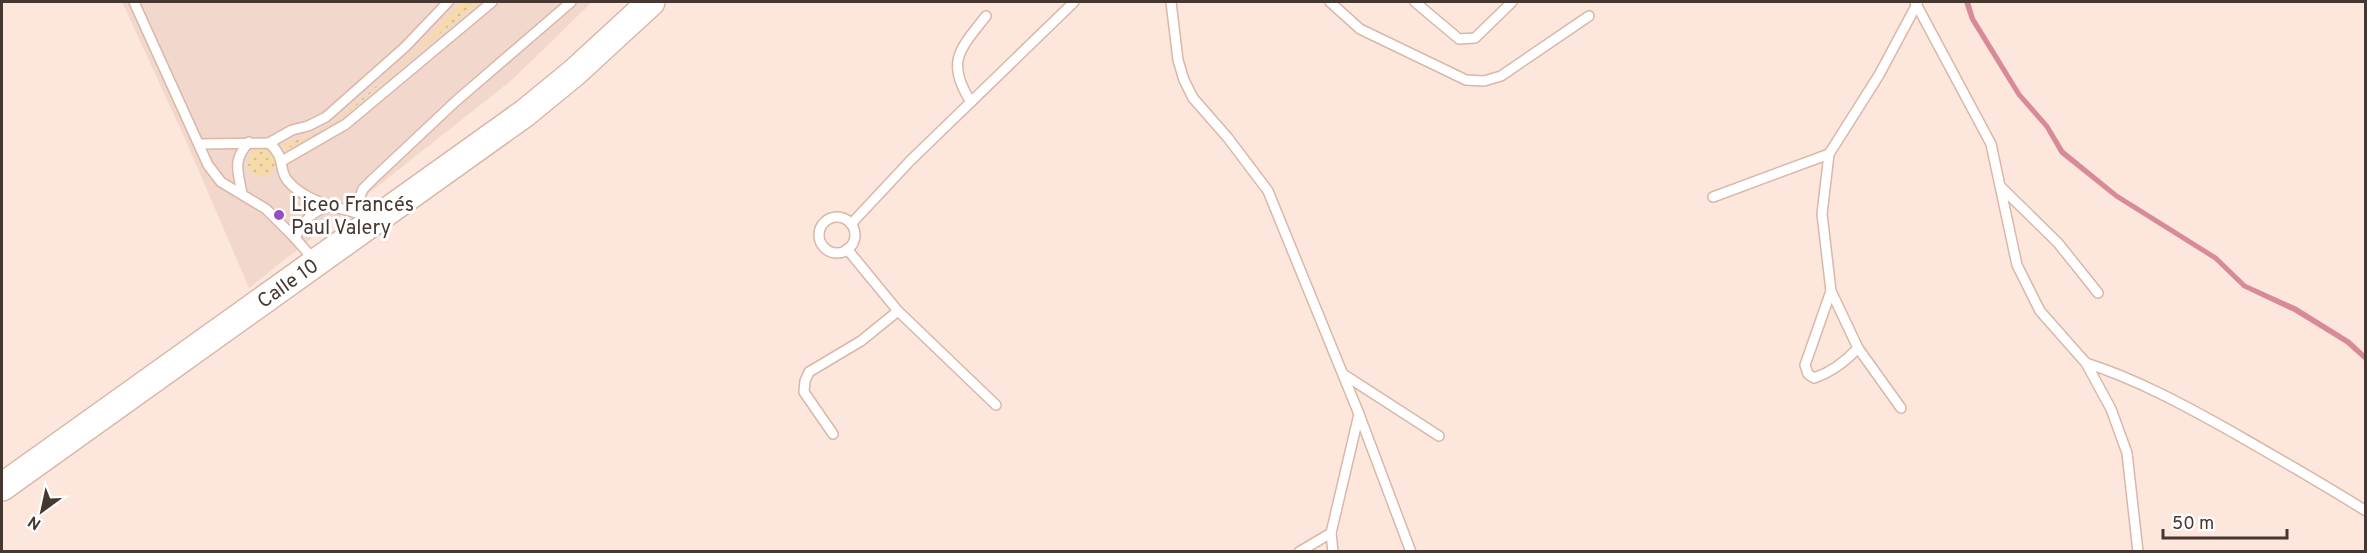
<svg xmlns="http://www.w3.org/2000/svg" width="2367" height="553" viewBox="0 0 2367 553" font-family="Overpass,sans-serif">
<defs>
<pattern id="grass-dots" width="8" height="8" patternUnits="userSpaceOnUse" patternTransform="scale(1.5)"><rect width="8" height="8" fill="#f6daa8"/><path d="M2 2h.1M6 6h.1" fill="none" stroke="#d4bc91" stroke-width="1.8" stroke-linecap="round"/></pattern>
</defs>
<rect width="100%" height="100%" fill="#fde7dd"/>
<polygon fill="#f2d7cc" points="122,2 592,2 513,79 249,288 186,141"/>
<g fill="url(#grass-dots)">
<polygon points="462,2 470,2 471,5 480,2 424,46 333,126 285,150 283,144 309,137 333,124 410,57"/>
<circle cx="262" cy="162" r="14"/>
</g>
<polygon fill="#d88a99" points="1964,2 1970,2 1975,18 2021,93 2049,125 2064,150 2118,194 2217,256 2246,284 2297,307 2350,340 2365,354 2365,361 2346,344 2294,312 2243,288 2214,260 2115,198 2060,154 2045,128 2017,96 1970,20"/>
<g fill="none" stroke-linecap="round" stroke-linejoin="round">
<g stroke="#dab7a7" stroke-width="12">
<g id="service">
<polyline points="134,2 208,165 221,182 266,209 295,238 315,261"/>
<polyline points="1171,2 1178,60 1184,80 1193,98 1228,138 1268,191 1359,414 1411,552"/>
<polyline points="1330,2 1360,29 1466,80 1484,81 1501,76 1589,16"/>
<polyline points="1415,2 1459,39 1475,38 1512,2"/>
<polyline points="1915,2 1991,144 2017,265 2040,311 2086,363 2111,409 2127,453 2138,552"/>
<path d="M971,102C945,62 960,49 986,16"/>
<polyline points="269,143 292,130 308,126 326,117 405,47 448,2"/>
<path d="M200,144L269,143C286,157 278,168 287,180C306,204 345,209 373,217"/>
<polyline points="282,161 346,124 492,2"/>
<polyline points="2001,187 2058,243 2098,293"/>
<path d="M242,194C238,170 232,161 249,142"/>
<polyline points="1713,197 1829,154"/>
<polyline points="354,212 363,189 373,179 456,101 571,2"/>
<circle cx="837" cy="235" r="18"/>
<polyline points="851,224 910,161 1074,2"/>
<path d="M295,238C304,221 312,210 331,206"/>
<polyline points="847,249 898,311 996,405"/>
<path d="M1831,291L1805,365L1808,374L1814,378C1832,372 1845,362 1858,348"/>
<path d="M2086,363C2136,379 2182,404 2227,429C2274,456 2320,482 2366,511"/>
<polyline points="1343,374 1439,436"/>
<polyline points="1901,408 1858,348 1831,291 1822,214 1829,154 1879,75 1917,4"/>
<polyline points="833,434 804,392 805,381 809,372 861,341 898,311"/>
<polyline points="1331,533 1333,552"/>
<polyline points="1299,552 1331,533 1359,414"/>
</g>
</g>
<g stroke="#dab7a7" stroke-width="30">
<g id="secondary">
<path id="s1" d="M2,487L525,113L575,72L651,2"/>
</g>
</g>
<use href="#service" stroke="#fff" stroke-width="9"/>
<use href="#secondary" stroke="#fff" stroke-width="27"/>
</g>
<circle fill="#964ec1" stroke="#fff" stroke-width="2" cx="279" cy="215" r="6"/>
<g text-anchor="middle" stroke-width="6" stroke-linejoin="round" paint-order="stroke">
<g font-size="20" fill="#463831" stroke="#fff" text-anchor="start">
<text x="291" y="211">Liceo Francés<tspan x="291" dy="23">Paul Valery</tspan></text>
</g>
<g font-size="20" fill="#463831" stroke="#fff">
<text dy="7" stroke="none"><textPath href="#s1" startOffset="351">Calle 10</textPath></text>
</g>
</g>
<rect width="2367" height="553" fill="none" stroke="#463831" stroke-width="6"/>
<g transform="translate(42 511) rotate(213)" stroke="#ffffff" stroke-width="4.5" paint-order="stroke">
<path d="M0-4.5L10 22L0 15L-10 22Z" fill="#463831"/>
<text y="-9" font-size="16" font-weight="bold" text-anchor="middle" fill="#463831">N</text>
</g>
<path d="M2163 529v9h124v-9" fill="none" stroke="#463831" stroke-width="3"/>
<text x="2172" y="529" font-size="18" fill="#463831" stroke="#ffffff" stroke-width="4.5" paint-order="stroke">50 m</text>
</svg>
